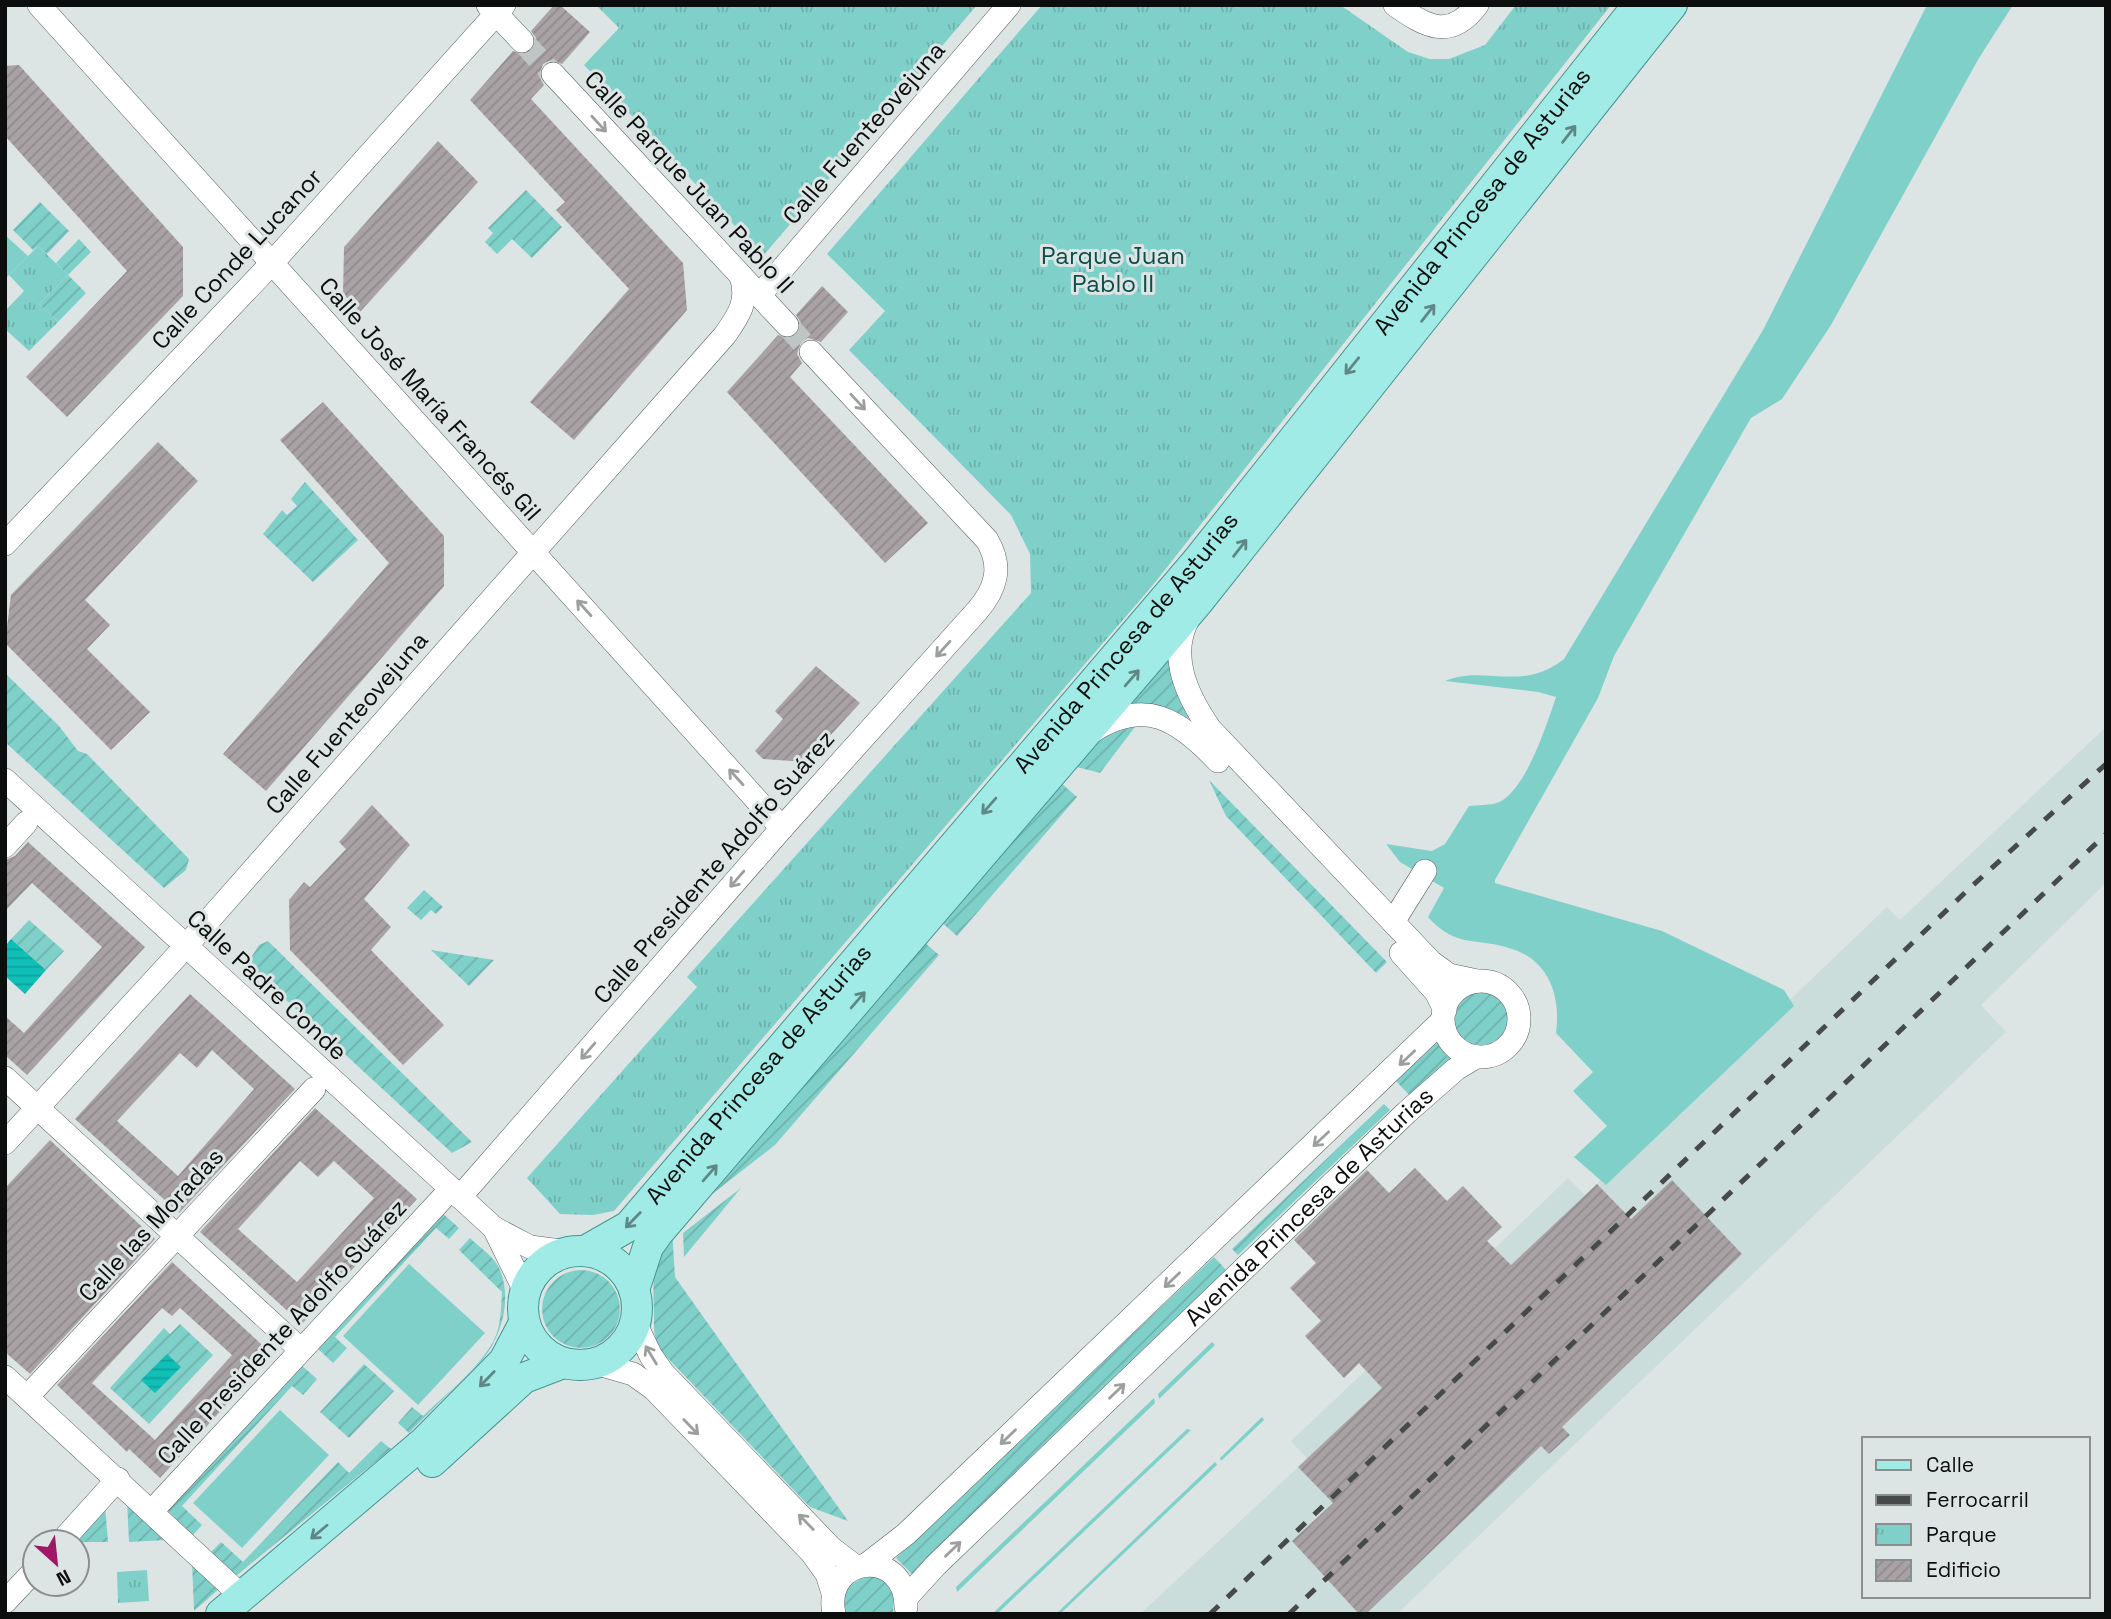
<svg xmlns="http://www.w3.org/2000/svg" width="2111" height="1619" viewBox="0 0 2111 1619" font-family="'Space Grotesk',sans-serif">
<defs>
<pattern id="park-tufts" width="24" height="20" patternUnits="userSpaceOnUse" patternTransform="scale(1.75)"><rect width="24" height="20" fill="#80d0ca"/><path d="M3 7l-1-3M5 7V3M7 7l1-3M15 17l-1-3M17 17v-4M19 17l1-3" fill="none" stroke="#6db1ac"/></pattern>
<pattern id="garden-furrows" width="10" height="10" patternUnits="userSpaceOnUse" patternTransform="scale(1.75)"><rect width="10" height="10" fill="#80d0ca"/><path d="M-1 1l2-2M0 10L10 0M9 11l2-2" fill="none" stroke="#6db1ac"/></pattern>
<pattern id="water-rules" width="6" height="5" patternUnits="userSpaceOnUse" patternTransform="scale(1.75)"><rect width="6" height="5" fill="#0fbfb8"/><path d="M0 2.5h6" fill="none" stroke="#0da39d"/></pattern>
<pattern id="building-hatch" width="6" height="6" patternUnits="userSpaceOnUse" patternTransform="scale(1.75)"><rect width="6" height="6" fill="#a9a2a5"/><path d="M-1 1l2-2M0 6l6-6M5 7l2-2" fill="none" stroke="#908a8d"/></pattern>
</defs>
<rect width="100%" height="100%" fill="#dde5e4"/>
<polygon fill="#cbdddb" points="2106,727 2106,883 1981,1005 2006,1032 1397,1614 1140,1614 1307,1459 1291,1441 1365,1371 1359,1364 1344,1378 1305,1336 1331,1310 1324,1303 1314,1313 1290,1288 1317,1262 1287,1232 1360,1163 1389,1193 1415,1168 1439,1193 1435,1211 1463,1186 1502,1227 1487,1241 1495,1248 1568,1178 1585,1195 1887,907 1900,920"/>
<g fill="#80d0ca">
<path d="M1927,5H2013L1979,58L1831,325L1782,399L1751,418L1614,656L1598,698L1495,880V883L1662,931L1784,990L1794,1006L1606,1185L1574,1157L1607,1126L1573,1091L1593,1072L1556,1033C1561,998 1550,961 1512,949C1478,937 1456,949 1428,917L1444,888L1400,862L1386,844L1432,851L1445,844L1469,806C1478,805 1489,805 1497,803C1525,793 1547,724 1556,697L1538,692L1445,681C1484,664 1522,693 1564,659L1763,330Z"/>
<polygon points="5,235 28,256 6,278 5,277"/>
<polygon points="409,1264 485,1333 418,1405 343,1336"/>
<polygon points="1212,1342 1215,1345 1159,1399 1158,1394"/>
<polygon points="1154,1398 1155,1403 957,1592 956,1587"/>
<polygon points="280,1410 329,1455 242,1548 193,1503"/>
<polygon points="1262,1417 1264,1420 1221,1461 1220,1458"/>
<polygon points="1187,1429 1191,1430 997,1614 992,1614"/>
<polygon points="1215,1462 1217,1465 1060,1614 1056,1614"/>
</g>
<g fill="url(#park-tufts)">
<polygon points="596,5 977,5 763,256 584,65 619,28"/>
<polygon points="1042,5 1340,5 1408,52 1430,59 1449,59 1485,45 1516,5 1611,5 1153,585 614,1211 593,1215 560,1214 527,1178 697,987 687,977 1031,593 1030,554 1011,515 849,350 885,311 827,254"/>
<polygon points="38,246 68,275 39,304 58,322 29,351 5,329 5,311 24,291 9,275"/>
<polygon points="147,1570 149,1601 118,1603 117,1572"/>
</g>
<g fill="url(#garden-furrows)">
<polygon points="526,190 562,227 532,258 512,239 497,254 485,242 493,233 488,228"/>
<polygon points="40,202 69,231 47,254 38,246 33,250 13,230"/>
<polygon points="79,239 91,252 68,275 86,293 58,322 39,304 68,275 56,263"/>
<polygon points="305,482 358,540 313,582 263,534 282,510 287,515 297,506 291,499"/>
<path d="M1173,652L1190,719C1169,707 1151,703 1126,705Z"/>
<polygon points="5,673 59,726 78,751 87,754 189,859 186,870 164,888 5,742"/>
<path d="M1135,727L1100,773L1073,766C1091,746 1107,731 1135,727Z"/>
<polygon points="1209,780 1387,962 1376,973 1226,816"/>
<polygon points="1060,782 1077,797 957,936 940,921"/>
<polygon points="424,890 443,907 436,914 431,910 421,920 407,908"/>
<polygon points="29,920 64,951 46,970 11,939"/>
<polygon points="268,941 472,1142 452,1153 247,964 259,945"/>
<polygon points="923,941 939,955 775,1145 688,1213"/>
<polygon points="431,950 494,960 469,986"/>
<circle cx="1481" cy="1018" r="27"/>
<polygon points="1438,1042 1447,1056 1454,1060 1412,1098 1396,1081"/>
<polygon points="1384,1104 1390,1110 1238,1255 1232,1249"/>
<polygon points="741,1188 684,1257 683,1233"/>
<polygon points="441,1212 459,1228 449,1239 436,1228 335,1337 347,1348 333,1363 316,1347"/>
<path d="M672,1229L675,1277L848,1521L810,1507L659,1349C653,1333 654,1328 654,1312C652,1274 654,1262 672,1229Z"/>
<path d="M470,1238C479,1247 495,1257 500,1270C512,1299 502,1334 484,1358L409,1433L398,1423L412,1407L423,1416C444,1396 481,1366 494,1340C501,1325 501,1308 502,1292L459,1250Z"/>
<polygon points="1214,1257 1229,1273 913,1575 896,1558"/>
<circle cx="581" cy="1309" r="39"/>
<polygon points="180,1324 213,1355 149,1424 110,1388 164,1328 170,1334"/>
<polygon points="300,1364 317,1379 303,1395 292,1386 182,1506 202,1525 193,1535 166,1509"/>
<polygon points="364,1364 394,1391 349,1438 320,1412"/>
<polygon points="381,1441 391,1449 236,1576 211,1552 221,1542 243,1562 338,1462 349,1473"/>
<polygon points="127,1501 166,1540 129,1542"/>
<polygon points="105,1505 108,1542 70,1542"/>
<polygon points="192,1563 220,1588 194,1611"/>
<path d="M875,1577L884,1580L894,1593L893,1614H847C838,1592 854,1576 875,1577Z"/>
</g>
<g fill="url(#water-rules)">
<polygon points="11,939 46,970 25,994 5,976 5,946"/>
<polygon points="167,1354 181,1367 155,1393 141,1380"/>
</g>
<g fill="url(#building-hatch)" fill-rule="evenodd">
<polygon points="554,5 560,5 590,32 562,64 551,60 543,64 539,76 544,85 531,99 683,263 687,310 574,440 530,402 629,289 556,210 565,202 470,100 513,51 525,55 532,51 536,38 531,31"/>
<polygon points="19,65 183,247 183,296 67,417 26,377 127,271 5,136 5,66"/>
<polygon points="438,141 478,182 360,312 343,294 344,247"/>
<polygon points="822,286 848,312 821,342 808,338 801,342 797,354 802,363 790,377 928,523 885,563 727,392 778,335 789,339 797,335 801,323 796,315"/>
<polygon points="323,402 444,536 444,586 266,791 223,754 389,563 280,440"/>
<polygon points="158,442 198,481 85,600 110,625 87,649 150,712 111,750 5,643 11,595"/>
<polygon points="816,666 860,703 806,762 763,759 755,751 783,719 775,711"/>
<polygon points="372,805 410,845 364,899 391,927 371,950 444,1025 403,1065 290,950 289,900 304,882 310,887 346,849 339,842"/>
<polygon points="28,842 145,947 27,1075 5,1055 5,1016 24,1033 102,947 32,883 5,911 5,860 15,856"/>
<path d="M190,994L295,1089L179,1213L75,1119ZM212,1050L254,1089L178,1176L117,1121L180,1053L197,1068Z"/>
<path d="M315,1108L417,1199L302,1324L200,1232ZM300,1161L318,1177L334,1161L374,1198L297,1282L238,1229Z"/>
<polygon points="50,1140 155,1239 30,1374 5,1352 5,1188"/>
<polygon points="1415,1168 1447,1201 1463,1186 1502,1227 1487,1241 1511,1265 1597,1184 1631,1219 1672,1180 1742,1254 1562,1427 1570,1435 1549,1454 1541,1446 1366,1614 1359,1614 1292,1541 1333,1503 1298,1467 1382,1388 1359,1363 1344,1378 1305,1336 1321,1321 1290,1288 1316,1263 1294,1240 1367,1170 1389,1193"/>
<path d="M172,1262L272,1354L160,1478L129,1449L127,1452L57,1385ZM162,1308L172,1316L180,1308L232,1355L155,1440L92,1383Z"/>
</g>
<g fill="none" stroke-linecap="round" stroke-linejoin="round">
<g stroke="#bec5c4" stroke-width="23" stroke-dasharray="23 11" stroke-linecap="butt">
<polyline points="522,41 553,74"/>
<polyline points="787,325 811,352"/>
</g>
<g stroke="#59605f" stroke-width="24">
<g id="minor">
<polyline points="39,5 782,828"/>
<polyline points="488,5 522,41"/>
<path d="M1395,5C1425,26 1450,41 1477,5"/>
<polyline points="553,74 787,325"/>
<polyline points="759,296 1009,5"/>
<polyline points="5,544 272,263 504,5"/>
<path d="M1189,617C1167,656 1188,697 1210,729L1431,962L1449,975L1477,981"/>
<path d="M1091,732C1145,697 1178,719 1218,761"/>
<polyline points="5,780 494,1228 530,1247 568,1252"/>
<polyline points="5,846 26,823"/>
<polyline points="1393,922 1425,871"/>
<polyline points="1401,953 1436,992 1445,1010"/>
<circle cx="1481" cy="1019" r="38"/>
<polyline points="5,1078 301,1350"/>
<path d="M5,1143L186,946L725,335C739,315 749,301 741,276"/>
<path d="M460,1197L782,828L977,611C996,589 1003,567 987,540L811,352"/>
<polyline points="494,1228 525,1291"/>
<polyline points="635,1323 651,1356 663,1373 831,1548 856,1567"/>
<polyline points="595,1363 633,1374 654,1389 812,1553 827,1574 833,1593"/>
<polyline points="5,1377 232,1587"/>
<polyline points="27,1397 314,1089"/>
<polyline points="152,1511 451,1189"/>
<polyline points="61,1542 118,1479"/>
<polyline points="866,1565 906,1534 1442,1021"/>
<path id="s1" d="M906,1598L936,1565L1407,1112L1456,1069L1476,1057"/>
<polyline points="5,1602 35,1570"/>
<path d="M834,1614C822,1555 906,1546 906,1607"/>
</g>
</g>
<g stroke="#449590" stroke-width="32">
<g id="major">
<path id="s2" d="M585,1251L629,1226L1197,561L1638,5"/>
<circle cx="580" cy="1308" r="57"/>
<polyline points="634,1290 648,1247 658,1233 1198,602 1672,5"/>
<polyline points="432,1462 524,1378 563,1363"/>
<polyline points="221,1614 424,1442 504,1361 524,1323"/>
</g>
</g>
<use href="#minor" stroke="#fff" stroke-width="23"/>
<use href="#major" stroke="#a1ebe7" stroke-width="30"/>
<g stroke="#464a49" stroke-width="5" stroke-dasharray="12 12" stroke-linecap="butt">
<polyline points="1210,1614 1972,886 2106,764"/>
<polyline points="1289,1614 2106,834"/>
</g>
</g>
<defs><path id="oneway-shaft" d="M-6 0H5M1.5-3L5.5 0L1.5 3" fill="none" stroke-width="1.6" stroke-linecap="round" stroke-linejoin="round" transform="scale(1.75)"/></defs>
<g stroke="#9d9f9e">
<use href="#oneway-shaft" transform="translate(599 124) rotate(47)"/>
<use href="#oneway-shaft" transform="translate(858 402) rotate(47)"/>
<use href="#oneway-shaft" transform="translate(584 608) rotate(-132)"/>
<use href="#oneway-shaft" transform="translate(943 649) rotate(132)"/>
<use href="#oneway-shaft" transform="translate(736 777) rotate(-132)"/>
<use href="#oneway-shaft" transform="translate(737 879) rotate(131)"/>
<use href="#oneway-shaft" transform="translate(588 1051) rotate(131)"/>
<use href="#oneway-shaft" transform="translate(1407 1058) rotate(137)"/>
<use href="#oneway-shaft" transform="translate(1321 1139) rotate(137)"/>
<use href="#oneway-shaft" transform="translate(1172 1280) rotate(136)"/>
<use href="#oneway-shaft" transform="translate(651 1355) rotate(-121)"/>
<use href="#oneway-shaft" transform="translate(1117 1391) rotate(-44)"/>
<use href="#oneway-shaft" transform="translate(691 1427) rotate(46)"/>
<use href="#oneway-shaft" transform="translate(1008 1437) rotate(136)"/>
<use href="#oneway-shaft" transform="translate(806 1522) rotate(-134)"/>
<use href="#oneway-shaft" transform="translate(953 1549) rotate(-44)"/>
</g>
<g stroke="#5e8885">
<use href="#oneway-shaft" transform="translate(1569 134) rotate(-52)"/>
<use href="#oneway-shaft" transform="translate(1428 313) rotate(-52)"/>
<use href="#oneway-shaft" transform="translate(1352 366) rotate(129)"/>
<use href="#oneway-shaft" transform="translate(1240 548) rotate(-52)"/>
<use href="#oneway-shaft" transform="translate(1132 678) rotate(-49)"/>
<use href="#oneway-shaft" transform="translate(989 806) rotate(131)"/>
<use href="#oneway-shaft" transform="translate(858 1000) rotate(-49)"/>
<use href="#oneway-shaft" transform="translate(710 1173) rotate(-49)"/>
<use href="#oneway-shaft" transform="translate(633 1220) rotate(134)"/>
<use href="#oneway-shaft" transform="translate(487 1379) rotate(134)"/>
<use href="#oneway-shaft" transform="translate(319 1532) rotate(140)"/>
</g>
<g text-anchor="middle" stroke-width="6" stroke-linejoin="round" paint-order="stroke">
<g font-size="24" fill="#0b0e0d" stroke="#dde5e4">
<text transform="translate(864 133) rotate(-49)" y="8">Calle Fuenteovejuna</text>
<text transform="translate(689 182) rotate(47)" y="8">Calle Parque Juan Pablo II</text>
<text dy="8" stroke="none"><textPath href="#s2" startOffset="1384">Avenida Princesa de Asturias</textPath></text>
<text transform="translate(237 259) rotate(-47)" y="8">Calle Conde Lucanor</text>
<text transform="translate(430 399) rotate(48)" y="8">Calle José María Francés Gil</text>
<text dy="8" stroke="none"><textPath href="#s2" startOffset="817">Avenida Princesa de Asturias</textPath></text>
<text transform="translate(347 723) rotate(-49)" y="8">Calle Fuenteovejuna</text>
<text transform="translate(714 867) rotate(-49)" y="8">Calle Presidente Adolfo Suárez</text>
<text transform="translate(267 985) rotate(43)" y="8">Calle Padre Conde</text>
<text dy="8" stroke="none"><textPath href="#s2" startOffset="250">Avenida Princesa de Asturias</textPath></text>
<text dy="8" stroke="none"><textPath href="#s1" startOffset="562">Avenida Princesa de Asturias</textPath></text>
<text transform="translate(151 1225) rotate(-47)" y="8">Calle las Moradas</text>
<text transform="translate(282 1332) rotate(-47)" y="8">Calle Presidente Adolfo Suárez</text>
</g>
<g font-size="24" fill="#0d4e4b" stroke="#dde5e4">
<text x="1113" y="264">Parque Juan<tspan x="1113" dy="28">Pablo II</tspan></text>
</g>
</g>
<rect width="2111" height="1619" fill="none" stroke="#0b0e0d" stroke-width="14"/>
<rect x="1862" y="1437" width="228" height="161" fill="#dde5e4" stroke="#898f8e" stroke-width="2"/>
<rect x="1876" y="1460" width="35" height="10" fill="#a1ebe7" stroke="#898f8e" stroke-width="2"/>
<text x="1926" y="1472" font-size="21" fill="#0b0e0d">Calle</text>
<rect x="1876" y="1495" width="35" height="10" fill="#464a49" stroke="#898f8e" stroke-width="2"/>
<text x="1926" y="1507" font-size="21" fill="#0b0e0d">Ferrocarril</text>
<rect x="1876" y="1524" width="35" height="21" fill="url(#park-tufts)" stroke="#898f8e" stroke-width="2"/>
<text x="1926" y="1542" font-size="21" fill="#0b0e0d">Parque</text>
<rect x="1876" y="1560" width="35" height="21" fill="url(#building-hatch)" stroke="#898f8e" stroke-width="2"/>
<text x="1926" y="1577" font-size="21" fill="#0b0e0d">Edificio</text>
<g transform="translate(56 1563) rotate(153)"><circle r="33" fill="#dde5e4" stroke="#898f8e" stroke-width="2"/>
<path d="M0-5L12 26L0 18L-12 26Z" fill="#9f1765"/>
<text y="-10" font-size="19" font-weight="bold" text-anchor="middle" fill="#0b0e0d">N</text>
</g>
</svg>
